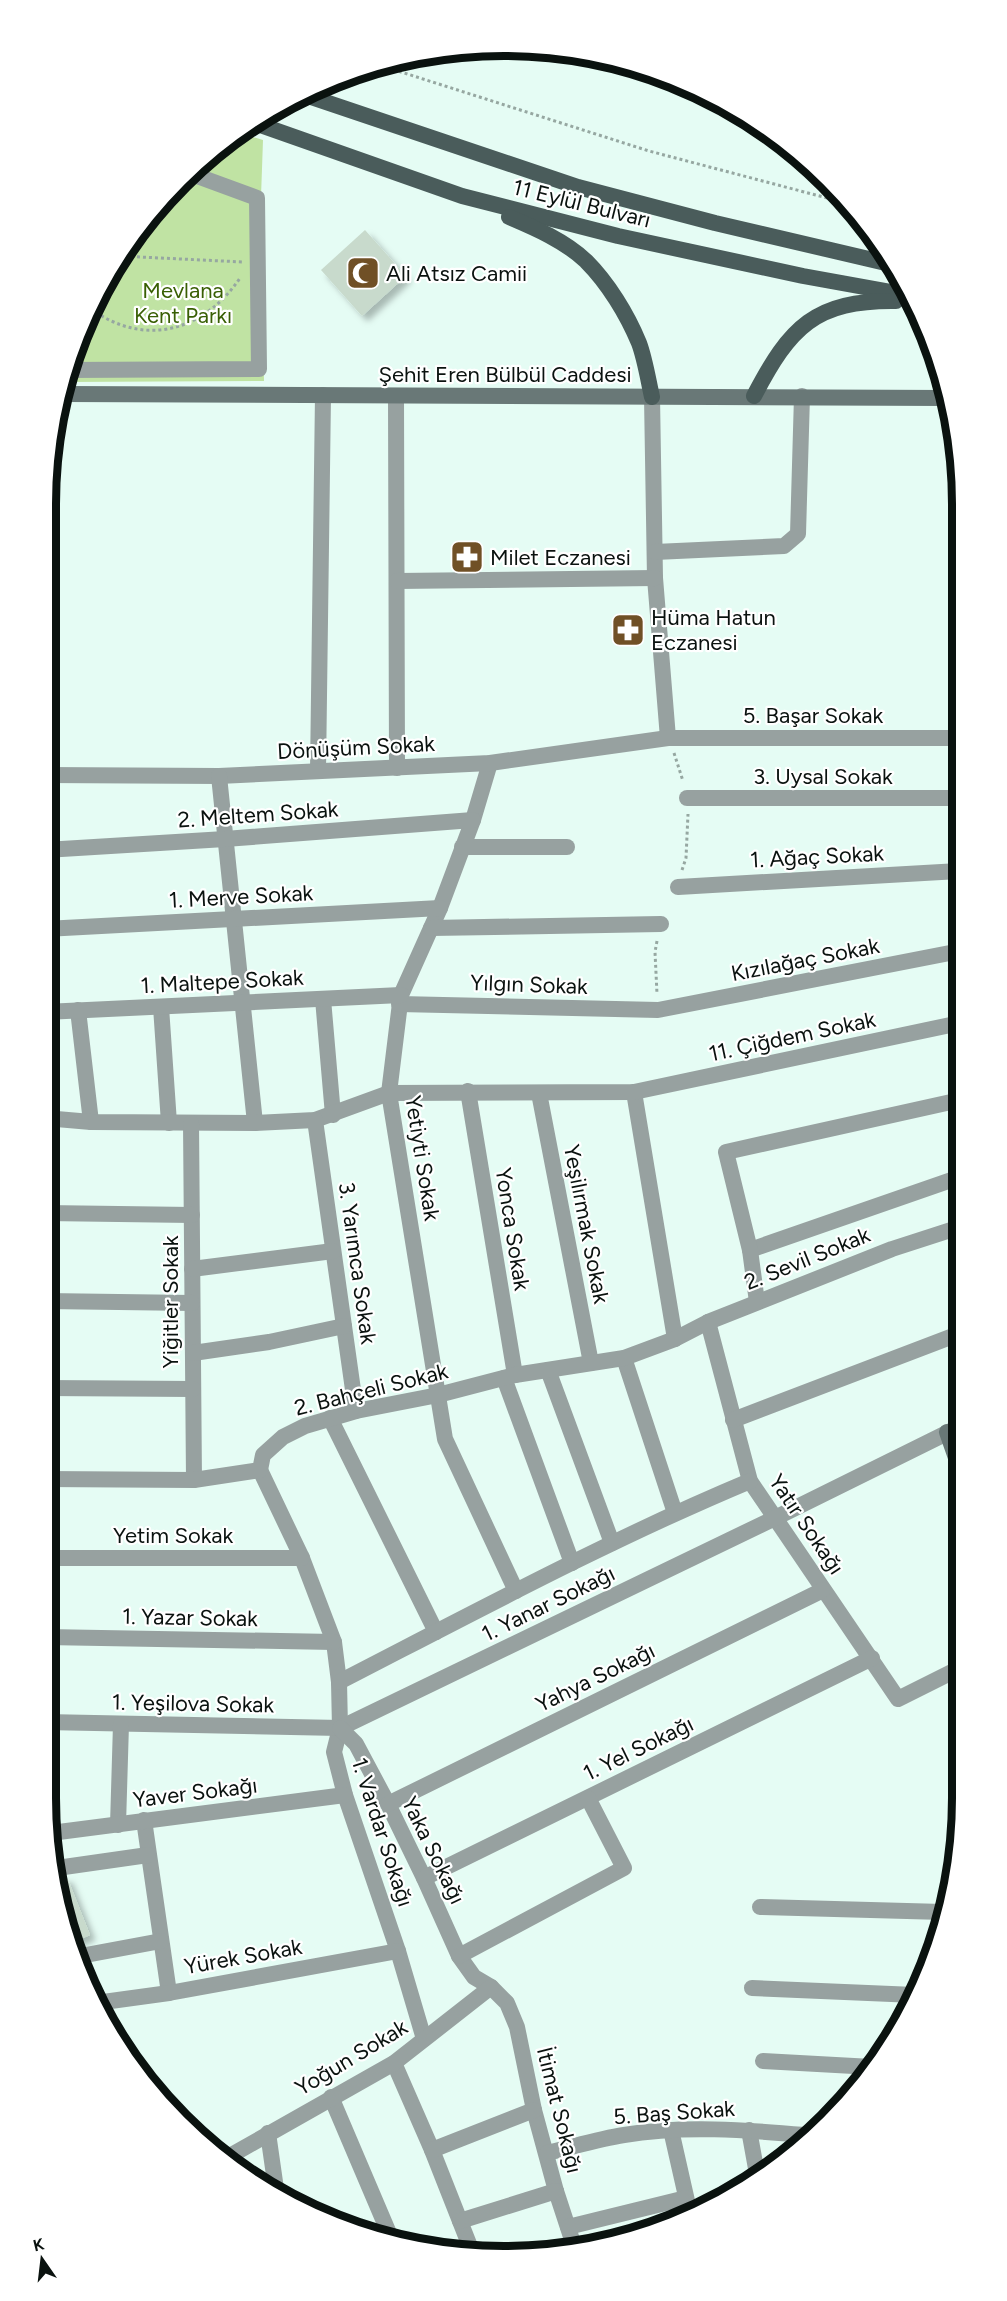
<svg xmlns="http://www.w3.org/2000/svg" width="1007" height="2301" viewBox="0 0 1007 2301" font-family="Figtree,sans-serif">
<defs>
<filter id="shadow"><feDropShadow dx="5.5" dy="5.5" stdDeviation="3" flood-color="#0004"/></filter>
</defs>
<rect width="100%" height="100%" fill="#e5fcf4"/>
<polygon fill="#c0e3a3" points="236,132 263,140 261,197 264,381 65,382 69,356 107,274 159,201 225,140"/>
<g fill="#c8dacc" filter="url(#shadow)">
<polygon points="365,230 406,276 362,316 321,270"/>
<polygon points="67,1877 90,1935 69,1944 58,1878"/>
</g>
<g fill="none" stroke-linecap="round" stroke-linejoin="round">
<g stroke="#96a7a1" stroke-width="3" stroke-dasharray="3 3" stroke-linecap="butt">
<polyline points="376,64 649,151 846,203"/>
<polyline points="119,256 243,262"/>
<path d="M91,309C145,348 204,331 240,278"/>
<polyline points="84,324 84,355"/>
<polyline points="73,347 77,348 84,354"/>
<polyline points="674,753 683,781"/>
<polyline points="682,870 686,858 688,814"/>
<polyline points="657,941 655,952 657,994"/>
</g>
<g stroke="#97a1a0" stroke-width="16">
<polyline points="67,370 259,369 257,198 189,173"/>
<polyline points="396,396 397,768"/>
<polyline points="652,397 655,578 668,738"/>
<polyline points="655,552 784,546 798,534 802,396"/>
<polyline points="397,581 655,578"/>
<polyline points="490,763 473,820 440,908 401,995 389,1093 445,1439 516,1591"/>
<polyline points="318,771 323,395"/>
<polyline points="45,775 219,776 490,763 668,738 959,738"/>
<polyline points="219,776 255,1123"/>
<polyline points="687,798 959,798"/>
<polyline points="462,847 567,847"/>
<polyline points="45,850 225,839 473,820"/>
<polyline points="678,887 959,871"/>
<polyline points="431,928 661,924"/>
<polyline points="45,929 440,908"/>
<polyline points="323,999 333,1115"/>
<polyline points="399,1004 658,1010 960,951"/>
<polyline points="161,1007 169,1123"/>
<polyline points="78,1010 91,1122"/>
<polyline points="45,1012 401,995"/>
<polyline points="468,1091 515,1375"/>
<polyline points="634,1092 675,1339"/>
<polyline points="539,1093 591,1363"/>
<polyline points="45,1118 91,1122 255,1123 315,1120 389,1093 634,1092 960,1023"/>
<polyline points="315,1120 356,1411"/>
<polyline points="191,1123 194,1480"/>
<polyline points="45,1213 192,1215"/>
<polyline points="750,1250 960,1177"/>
<polyline points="192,1269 333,1251"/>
<polyline points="45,1301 192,1303"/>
<polyline points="757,1302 750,1250 726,1152 960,1100"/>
<polyline points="708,1322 750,1481 898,1699 962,1667"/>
<polyline points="193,1353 269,1342 344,1326"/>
<polyline points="624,1358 675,1513"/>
<polyline points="548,1370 612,1543"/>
<polyline points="504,1378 572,1563"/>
<polyline points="45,1388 193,1389"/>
<polyline points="330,1418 436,1632"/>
<polyline points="733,1420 961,1333"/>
<polyline points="260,1470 302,1558 334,1642 339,1682 340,1728 334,1752 345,1795 398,1951 424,2039"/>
<polyline points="45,1479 194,1480 260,1470 263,1455 283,1437 305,1426 356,1411 438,1395 515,1375 624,1358 675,1339 708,1322 892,1249 960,1227"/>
<polyline points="45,1558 302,1558"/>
<polyline points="45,1637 334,1642"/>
<path d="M339,1682C475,1612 609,1540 750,1481"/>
<polyline points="45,1722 340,1728 775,1518 961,1426"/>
<polyline points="340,1728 356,1744 388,1804 424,1878 459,1956 474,1977 491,1987 507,2003 517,2027 534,2110 556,2191 575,2249"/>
<polyline points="388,1804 823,1590"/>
<polyline points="144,1820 169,1993"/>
<polyline points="118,1825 121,1724"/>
<polyline points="51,1833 345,1795"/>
<polyline points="57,1868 148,1855"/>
<polyline points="424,1878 872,1658"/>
<polyline points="760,1907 943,1912"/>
<polyline points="459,1956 624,1868 588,1798"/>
<polyline points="75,1957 161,1941"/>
<polyline points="752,1988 915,1995"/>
<polyline points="96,2003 169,1993 398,1951"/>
<polyline points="763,2061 872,2067"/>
<polyline points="394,2063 432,2150 471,2249"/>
<polyline points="331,2097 391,2238"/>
<polyline points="671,2130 690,2214"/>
<polyline points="749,2130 757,2174"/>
<polyline points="268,2133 277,2196"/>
<polyline points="432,2150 534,2110"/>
<path d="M547,2153C573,2147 598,2139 624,2135C683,2125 746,2130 805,2135"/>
<polyline points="228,2157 394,2063 491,1987"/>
<polyline points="460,2221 556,2191"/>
<polyline points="568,2227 686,2198"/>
</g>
<g stroke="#697877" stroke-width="16">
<polyline points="63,394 946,398"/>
<polyline points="947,1432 961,1472"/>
</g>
<g stroke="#4a5c5b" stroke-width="16">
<polyline points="299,93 578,187 715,223 890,264"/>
<polyline points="252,122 462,196 618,236 803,276 908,295"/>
<path d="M509,217C535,228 565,241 586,261C608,283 627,314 639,343C645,359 648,379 652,397"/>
<path d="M754,396C790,327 815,300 896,301"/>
</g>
</g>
<defs>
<g id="mosque-square" transform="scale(1.725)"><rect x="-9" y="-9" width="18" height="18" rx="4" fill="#705026" stroke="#fff"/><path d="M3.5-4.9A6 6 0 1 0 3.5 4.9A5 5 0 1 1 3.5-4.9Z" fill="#fff"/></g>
<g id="pharmacy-square" transform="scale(1.725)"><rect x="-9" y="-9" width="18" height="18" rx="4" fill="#705026" stroke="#fff"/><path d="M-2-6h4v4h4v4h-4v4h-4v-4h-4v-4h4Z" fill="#fff"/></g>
</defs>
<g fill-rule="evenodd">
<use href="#mosque-square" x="363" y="273"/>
<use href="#pharmacy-square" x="467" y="557"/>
<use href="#pharmacy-square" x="628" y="630"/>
</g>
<g text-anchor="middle" stroke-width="4.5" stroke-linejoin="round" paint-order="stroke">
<g font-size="22" fill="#0a120f" stroke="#fff">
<text transform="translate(582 203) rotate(14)" y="8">11 Eylül Bulvarı</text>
<text x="505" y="382">Şehit Eren Bülbül Caddesi</text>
<text x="813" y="723">5. Başar Sokak</text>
<text transform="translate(356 747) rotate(-3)" y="8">Dönüşüm Sokak</text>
<text x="823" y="784">3. Uysal Sokak</text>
<text transform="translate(258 814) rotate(-4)" y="8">2. Meltem Sokak</text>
<text transform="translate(817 856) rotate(-3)" y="8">1. Ağaç Sokak</text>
<text transform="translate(241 896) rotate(-3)" y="8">1. Merve Sokak</text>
<text transform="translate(805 959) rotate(-11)" y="8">Kızılağaç Sokak</text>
<text transform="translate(222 981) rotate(-3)" y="8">1. Maltepe Sokak</text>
<text transform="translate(529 984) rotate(2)" y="8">Yılgın Sokak</text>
<text transform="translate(792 1036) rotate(-12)" y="8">11. Çiğdem Sokak</text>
<text transform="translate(423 1158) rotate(81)" y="8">Yetiyti Sokak</text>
<text transform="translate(587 1224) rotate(79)" y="8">Yeşilırmak Sokak</text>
<text transform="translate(513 1229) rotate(81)" y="8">Yonca Sokak</text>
<text transform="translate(807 1258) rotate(-22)" y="8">2. Sevil Sokak</text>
<text transform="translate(358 1263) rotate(82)" y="8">3. Yarımca Sokak</text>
<text transform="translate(170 1302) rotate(-90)" y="8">Yiğitler Sokak</text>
<text transform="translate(371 1389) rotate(-14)" y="8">2. Bahçeli Sokak</text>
<text transform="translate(807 1524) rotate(56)" y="8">Yatır Sokağı</text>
<text x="173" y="1543">Yetim Sokak</text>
<text transform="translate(548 1603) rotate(-26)" y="8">1. Yanar Sokağı</text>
<text transform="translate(190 1617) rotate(1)" y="8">1. Yazar Sokak</text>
<text transform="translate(595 1677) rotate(-26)" y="8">Yahya Sokağı</text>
<text transform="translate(193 1703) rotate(1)" y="8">1. Yeşilova Sokak</text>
<text transform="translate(638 1748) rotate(-26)" y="8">1. Yel Sokağı</text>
<text transform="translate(195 1792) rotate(-7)" y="8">Yaver Sokağı</text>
<text transform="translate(383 1832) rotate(72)" y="8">1. Vardar Sokağı</text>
<text transform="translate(434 1850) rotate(64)" y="8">Yaka Sokağı</text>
<text transform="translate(243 1956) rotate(-10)" y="8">Yürek Sokak</text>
<text transform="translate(351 2057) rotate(-31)" y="8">Yoğun Sokak</text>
<text transform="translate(560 2110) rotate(76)" y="8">İtimat Sokağı</text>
<text transform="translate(674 2112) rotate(-4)" y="8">5. Baş Sokak</text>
</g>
<g font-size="22" fill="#0a120f" stroke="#fff" text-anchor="start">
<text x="386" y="281">Ali Atsız Camii</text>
<text x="490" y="565">Milet Eczanesi</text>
<text x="651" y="625">Hüma Hatun<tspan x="651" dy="25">Eczanesi</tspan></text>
</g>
<g font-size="22" fill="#395f04" stroke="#fff">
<text x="183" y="298">Mevlana<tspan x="183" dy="25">Kent Parkı</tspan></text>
</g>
</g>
<path d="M0 0H1007V2301H0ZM504 56H504A448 448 0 0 1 952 504V1798A448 448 0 0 1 504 2246H504A448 448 0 0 1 56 1798V504A448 448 0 0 1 504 56Z" fill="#fff" fill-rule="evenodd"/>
<path fill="none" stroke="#0a120f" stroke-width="8" d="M504 56H504A448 448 0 0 1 952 504V1798A448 448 0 0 1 504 2246H504A448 448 0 0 1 56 1798V504A448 448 0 0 1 504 56Z"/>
<g transform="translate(42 2259) rotate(346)" stroke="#ffffff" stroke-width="4.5" paint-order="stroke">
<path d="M0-4.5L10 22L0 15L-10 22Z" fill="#0a120f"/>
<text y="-9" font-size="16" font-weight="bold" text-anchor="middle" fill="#0a120f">K</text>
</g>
</svg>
